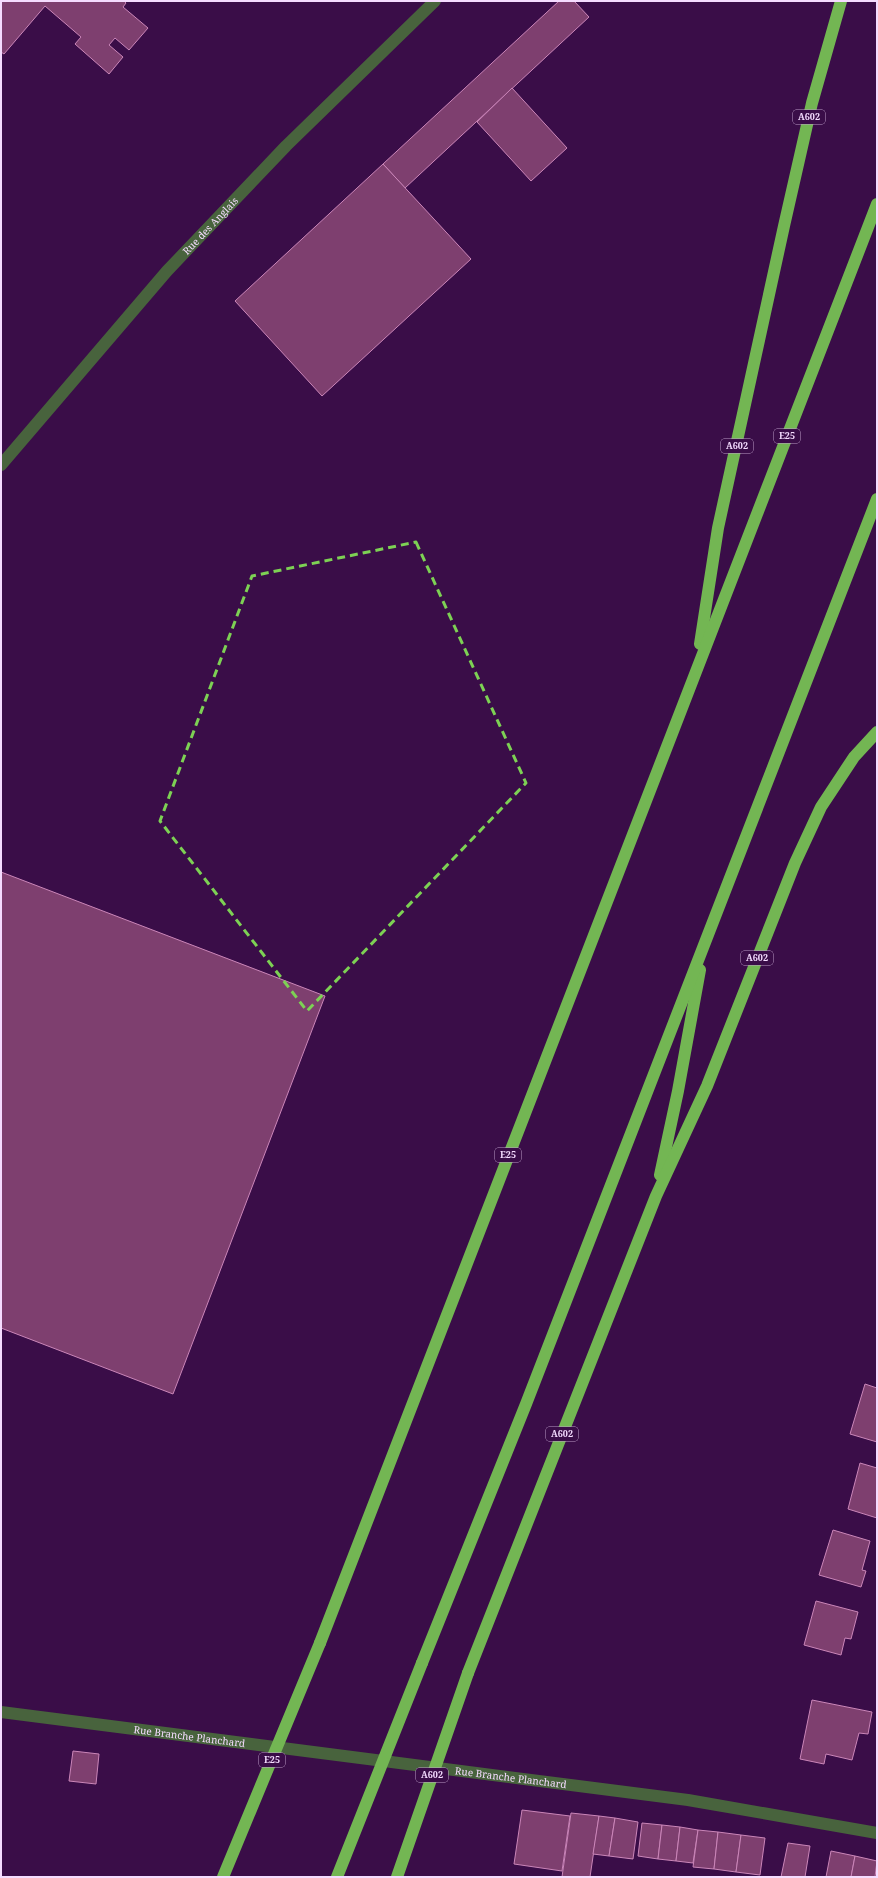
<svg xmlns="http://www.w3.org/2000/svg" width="878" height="1878" viewBox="0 0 878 1878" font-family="'Noto Serif',serif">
<rect width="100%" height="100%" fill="#3a0d48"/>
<g fill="#7e3f6f" stroke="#cb86b9">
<polygon points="1,1 124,1 126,3 123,7 148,28 129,50 115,38 109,45 123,57 109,74 75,44 81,37 45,6 4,54 1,52"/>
<polygon points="559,1 574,1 589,17 405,188 383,164"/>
<polygon points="512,88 567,148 531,181 477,122"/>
<polygon points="383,164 471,259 322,396 235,301"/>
<polygon points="1,872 325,996 173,1394 1,1328"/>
<polygon points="865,1384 877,1388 877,1442 850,1434"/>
<polygon points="860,1463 877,1468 877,1518 848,1509"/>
<polygon points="833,1530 870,1541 862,1570 866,1571 861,1587 819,1575"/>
<polygon points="816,1601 858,1612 851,1639 845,1638 841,1655 804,1645"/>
<polygon points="812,1700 872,1712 868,1734 859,1733 852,1760 826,1754 824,1764 800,1759"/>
<polygon points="73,1751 99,1754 96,1784 69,1781"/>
<polygon points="522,1810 570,1816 562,1871 514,1864"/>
<polygon points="571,1813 599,1816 590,1877 562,1877"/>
<polygon points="599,1816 615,1818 609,1856 593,1854"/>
<polygon points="615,1818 638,1822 633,1859 609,1856"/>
<polygon points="642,1823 662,1825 658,1859 638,1856"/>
<polygon points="662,1825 680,1827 676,1861 658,1859"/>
<polygon points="680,1827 698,1830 693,1863 676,1861"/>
<polygon points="698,1830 718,1832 714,1869 693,1867"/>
<polygon points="718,1832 741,1835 736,1872 714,1869"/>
<polygon points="741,1835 765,1838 760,1875 736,1872"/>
<polygon points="788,1843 810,1846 805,1877 781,1877"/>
<polygon points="831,1851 855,1856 851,1877 826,1877"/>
<polygon points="855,1856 877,1861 875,1877 851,1877"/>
</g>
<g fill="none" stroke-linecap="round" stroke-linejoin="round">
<g stroke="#48633d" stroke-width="12">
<path id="s1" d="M1,465L167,271L286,146L435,1"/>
<path id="s2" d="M1,1712L688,1800L877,1833"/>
</g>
<g stroke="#73b653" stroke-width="12">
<polyline points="700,644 718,528 784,226 812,103 841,1"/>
<polyline points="660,1175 678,1091 700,970"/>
<polyline points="320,1643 877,204"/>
<polyline points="422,1663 526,1404 877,499"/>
<polyline points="468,1673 656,1196 707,1086 795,863 821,807 854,757 877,732"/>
</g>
<g stroke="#73b653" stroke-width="12">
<polyline points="223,1877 320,1643"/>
<polyline points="337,1877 422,1663"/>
<polyline points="397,1877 468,1673"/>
</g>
</g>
<path fill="none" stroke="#7dd154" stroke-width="3" stroke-dasharray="8 5" stroke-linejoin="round" d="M416,542L526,783L307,1011L160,821L252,576Z"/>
<g text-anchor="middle" stroke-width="3.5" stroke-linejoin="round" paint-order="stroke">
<g fill="#3a0d48" stroke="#bd9ec8" stroke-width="1">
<rect x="793" y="110" width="32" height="14" rx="3"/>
<rect x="774" y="429" width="26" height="14" rx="3"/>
<rect x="721" y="439" width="32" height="14" rx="3"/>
<rect x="741" y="951" width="32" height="14" rx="3"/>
<rect x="495" y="1148" width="26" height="14" rx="3"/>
<rect x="546" y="1427" width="32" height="14" rx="3"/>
<rect x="259" y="1753" width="26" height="14" rx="3"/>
<rect x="416" y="1768" width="32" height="14" rx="3"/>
</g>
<g font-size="9" font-weight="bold" fill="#f5dcff">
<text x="809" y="120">A602</text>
<text x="787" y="439">E25</text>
<text x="737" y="449">A602</text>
<text x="757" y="961">A602</text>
<text x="508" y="1158">E25</text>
<text x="562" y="1437">A602</text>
<text x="272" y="1763">E25</text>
<text x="432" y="1778">A602</text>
</g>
<g font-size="10" fill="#f5dcff" stroke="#3a0d48">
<text dy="4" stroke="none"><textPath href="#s1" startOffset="318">Rue des Anglais</textPath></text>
<text dy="4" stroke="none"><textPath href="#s2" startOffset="190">Rue Branche Planchard</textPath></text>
<text dy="4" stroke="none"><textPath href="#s2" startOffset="514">Rue Branche Planchard</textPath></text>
</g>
</g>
<rect width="878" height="1878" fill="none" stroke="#f5dcff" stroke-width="4"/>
</svg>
